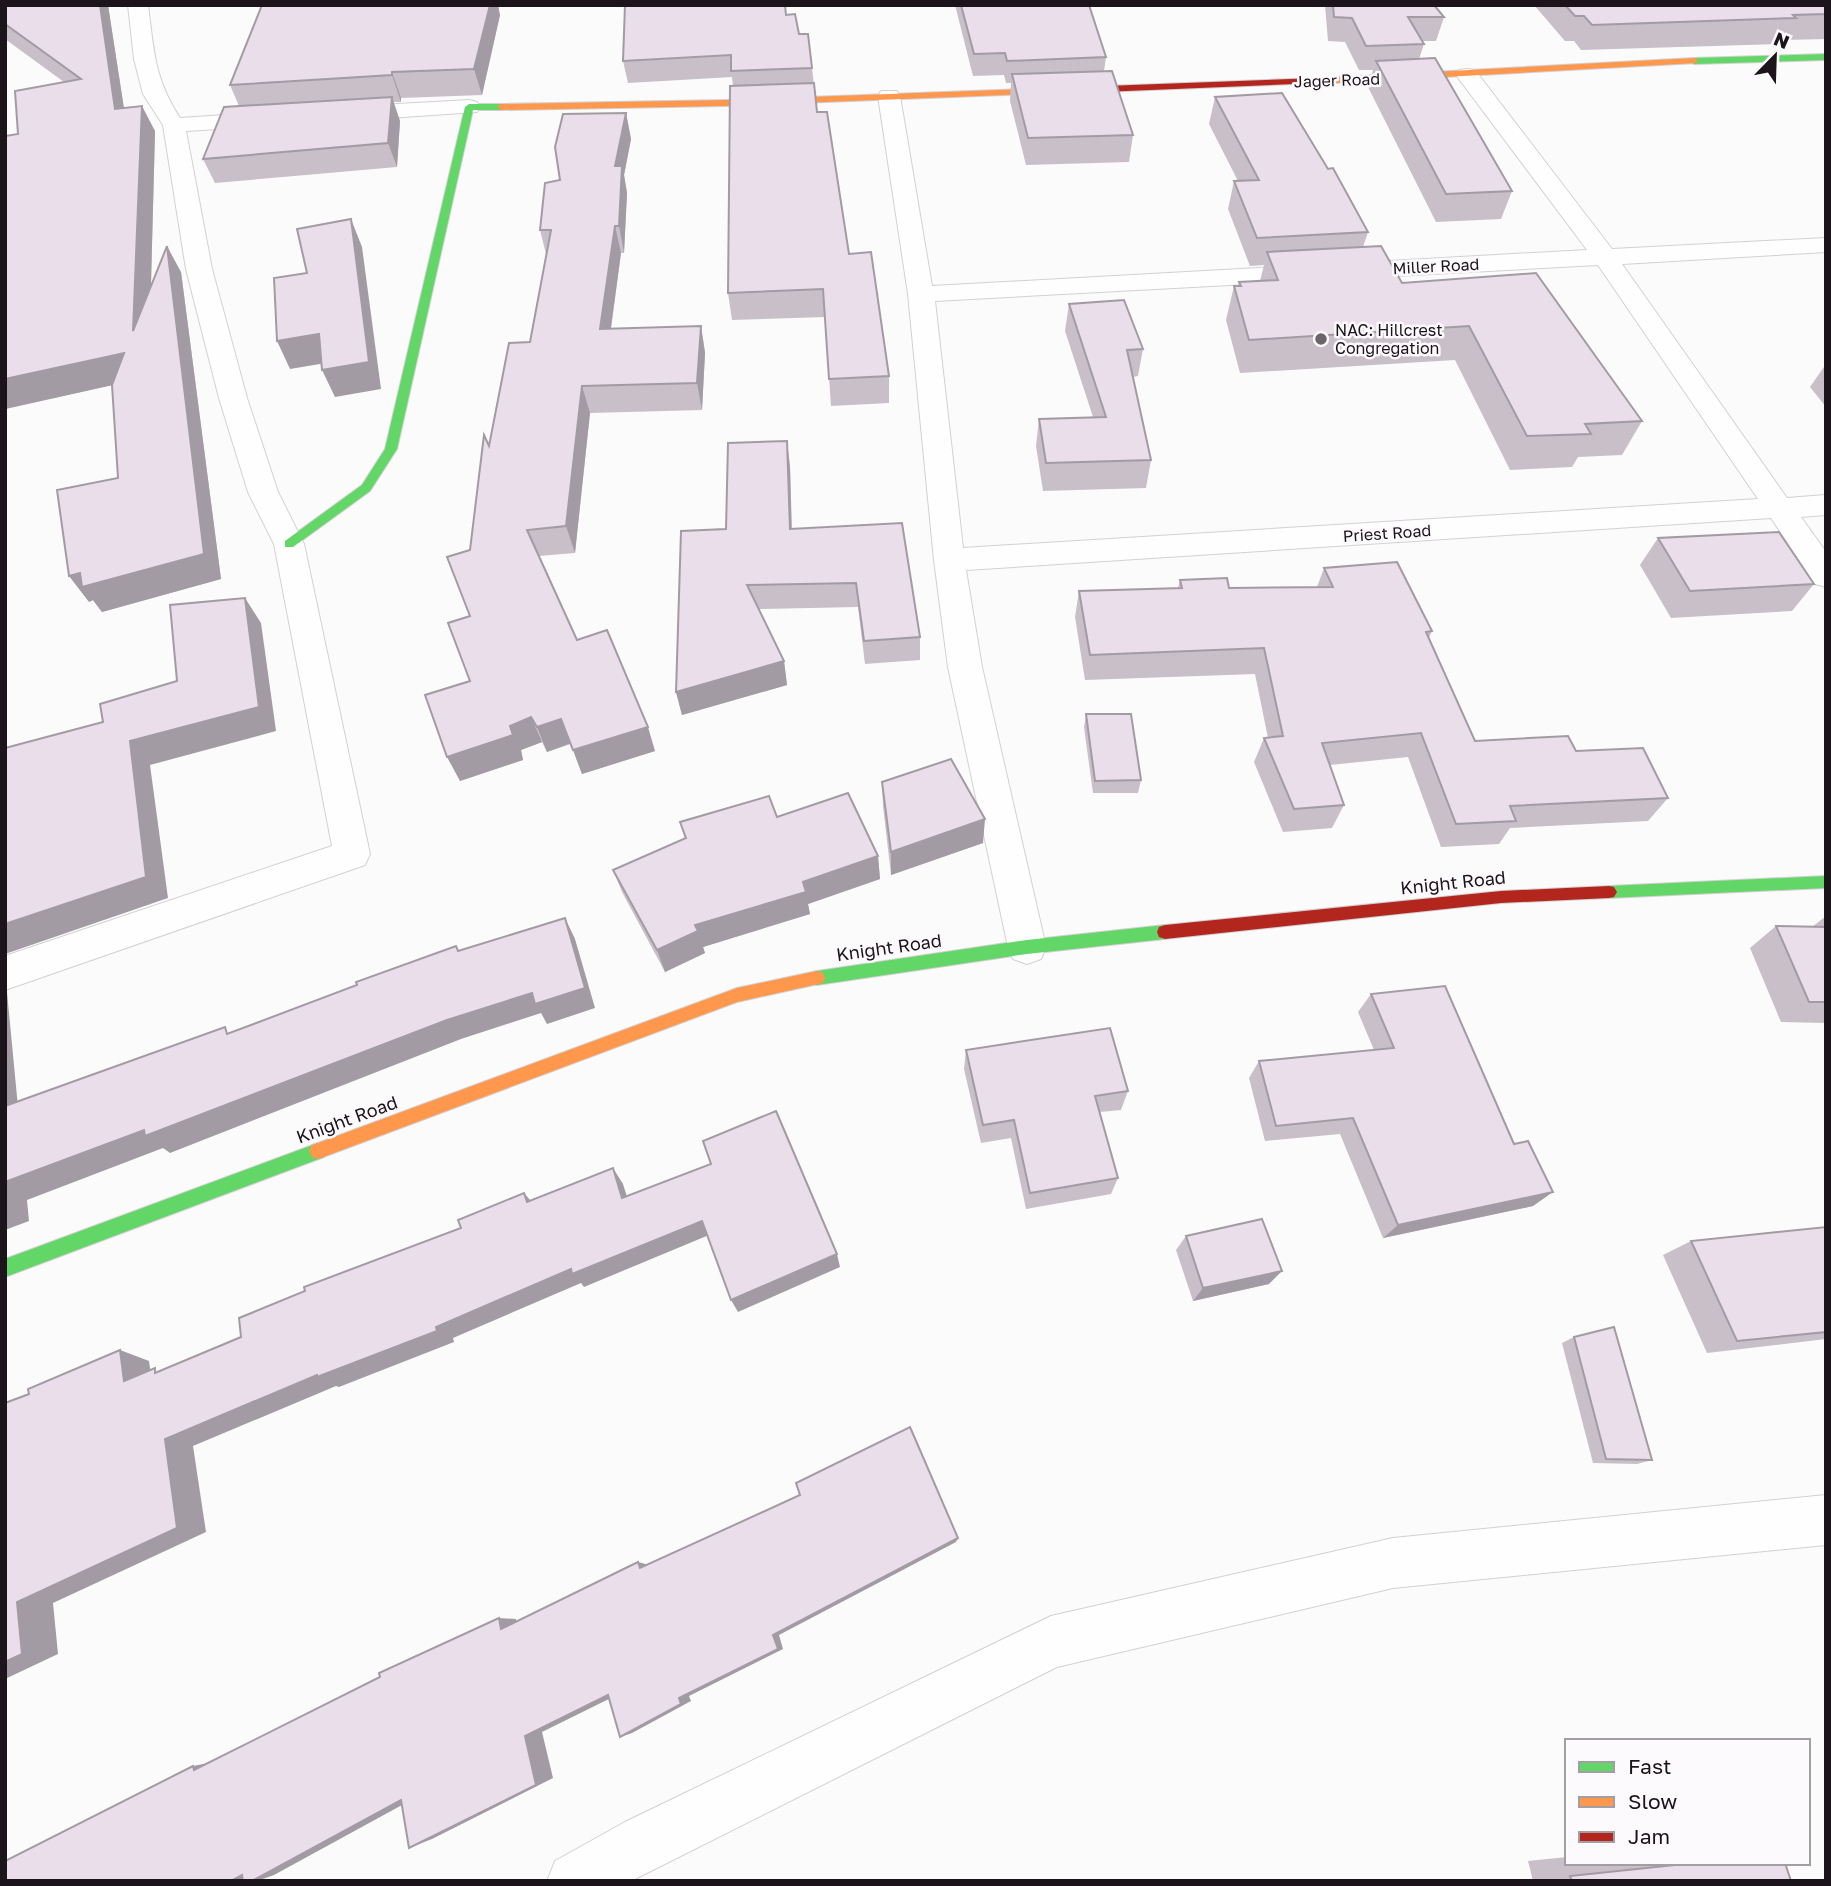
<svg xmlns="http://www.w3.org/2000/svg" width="1831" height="1886" viewBox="0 0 1831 1886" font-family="'Golos Text',sans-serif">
<rect width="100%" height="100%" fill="#fcfbfc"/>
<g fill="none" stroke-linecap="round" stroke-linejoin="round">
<g stroke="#d3d0d3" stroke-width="2">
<g id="street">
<path d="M128,5H148C154,51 154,78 180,118L269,112L277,114L280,119L277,124L269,126L186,131L212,269L247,398L278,492L304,544L370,854L365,865L5,990V956L332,846L274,544L248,492L219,398L186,269L163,125L143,94L134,59Z"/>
<path d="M1467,69L1475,70L1612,249L1826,238V252L1622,264L1787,498L1826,495V515L1801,517L1826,552V587L1815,584L1771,518L966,570L982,667L1046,947L1041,959L1027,964L1013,959L1008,947L948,667L934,560L908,294L878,96L881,91H897L900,96L932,286L1587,250L1456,75L1459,70ZM1598,265L1758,499L963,548L935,301Z"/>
<polygon points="469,100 477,102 480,107 477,112 344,121 336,119 333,114 336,109 344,107"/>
<polygon points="1826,1495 1826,1545 1393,1588 1057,1667 631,1881 547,1881 555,1861 625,1822 1051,1616 1393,1538"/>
</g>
</g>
<g stroke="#d3d0d3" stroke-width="2">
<g id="fast">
<polygon points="1826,54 1826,60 1694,64 1690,61 1694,58"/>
<polygon points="469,104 501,104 505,107 501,110 473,110 397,449 370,491 293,547 285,547 285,541 362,485 385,449 465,107"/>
<polygon points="1826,876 1826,888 1609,898 1604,897 1601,892 1604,887 1609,886"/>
<polygon points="1165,925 1171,927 1173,932 1171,937 1165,939 1027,954 817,985 811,983 809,978 811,973 817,971 1027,940"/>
<polygon points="318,1143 324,1145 327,1151 324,1157 5,1277 5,1259"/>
</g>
</g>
<g stroke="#d3d0d3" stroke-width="2">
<g id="slow">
<polygon points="1694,58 1697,59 1697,63 1318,84 1314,81 1318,78"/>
<polygon points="1078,87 1082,90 1081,92 725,106 501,110 497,107 501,104 725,100"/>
<polygon points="817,971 823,973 825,978 823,983 737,1002 318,1159 312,1157 309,1151 312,1145 318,1143 737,988"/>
</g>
</g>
<g stroke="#d3d0d3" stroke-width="2">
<g id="jam">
<polygon points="1318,78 1322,81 1321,83 1078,93 1074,90 1078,87"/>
<polygon points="1609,886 1614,887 1617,892 1614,897 1609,898 1501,903 1165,939 1159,937 1157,932 1159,927 1165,925 1501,891"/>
</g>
</g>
<use href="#street" fill="#fffeff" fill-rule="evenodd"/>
<use href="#fast" fill="#63d668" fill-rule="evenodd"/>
<use href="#slow" fill="#ff974d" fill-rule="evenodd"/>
<use href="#jam" fill="#b3261e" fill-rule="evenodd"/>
</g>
<g fill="#c8bfc8">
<polygon points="5,5 108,5 124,108 155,131 151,287 181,272 221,579 102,612 93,600 89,602 118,478 112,385 5,409 5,136 18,134 64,82 5,39"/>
<polygon points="955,5 1089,5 1106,57 1104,71 1133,135 1129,162 1026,165 1010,101 1011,83 1006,83 1004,75 973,76"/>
<polygon points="1325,5 1434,5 1444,17 1436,41 1423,41 1424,44 1419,59 1512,191 1501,219 1436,222 1368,87 1373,70 1359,70 1345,42 1328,41"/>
<polygon points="1534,5 1826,5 1826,39 1785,40 1783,44 1581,50 1574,41 1565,41"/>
<polygon points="500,15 482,95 401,98 401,102 393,102 400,121 397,167 215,183 203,159 239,106 230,85"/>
<polygon points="786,15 799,34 812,68 817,112 849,254 889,376 889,403 831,406 825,317 732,320 728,293 733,86 732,77 628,83 623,61"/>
<polygon points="1215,97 1328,169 1368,232 1363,247 1402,283 1642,421 1622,455 1578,457 1572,467 1510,470 1455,360 1240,373 1226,320 1234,286 1238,286 1239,282 1260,281 1264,265 1250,266 1228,209 1234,181 1238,181 1209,124"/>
<polygon points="626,113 631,139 624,175 627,193 624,253 621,253 611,329 701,326 705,353 702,410 590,413 575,553 539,556 577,640 655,751 582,774 571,744 547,752 542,742 521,750 523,760 460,781 470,681 470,550 489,446 530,342 546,254 540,230 560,180"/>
<polygon points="1069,304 1143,349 1138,376 1133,377 1151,460 1146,488 1043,491 1036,446 1039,419 1093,417 1065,331"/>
<polygon points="1826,364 1826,407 1810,387"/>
<polygon points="790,466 792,528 920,637 920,660 865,664 858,607 758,609 784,661 787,685 682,715 676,692 726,529"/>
<polygon points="1658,538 1814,584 1792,611 1671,618 1640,565"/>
<polygon points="1324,568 1432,631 1429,638 1475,741 1576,751 1668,798 1648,821 1510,828 1499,844 1441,847 1408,757 1330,765 1344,805 1332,828 1283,832 1254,762 1264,738 1268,738 1255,674 1085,680 1075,617 1079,591 1178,588 1180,580 1229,588 1317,587"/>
<polygon points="1086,714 1141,780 1138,793 1093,793 1084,727"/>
<polygon points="882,782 983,843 891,875 883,806"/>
<polygon points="777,817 878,856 880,879 808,904 810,914 703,947 705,953 665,972 622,892 613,870 685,839 680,822"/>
<polygon points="1826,916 1826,1023 1781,1022 1750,948 1776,926 1812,927"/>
<polygon points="1371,994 1533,1206 1383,1238 1340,1134 1265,1141 1249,1078 1259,1061 1374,1050 1358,1012"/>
<polygon points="966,1050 1128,1091 1121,1110 1100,1112 1118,1178 1111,1194 1026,1209 1011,1138 981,1143 964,1069"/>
<polygon points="1826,1227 1826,1339 1707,1353 1663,1255 1691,1241"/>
<polygon points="1186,1236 1269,1284 1193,1301 1176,1250"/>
<polygon points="1574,1337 1652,1460 1637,1464 1593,1463 1562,1343"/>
<polygon points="1567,1857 1567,1863 1785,1863 1791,1881 1533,1881 1528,1861"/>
</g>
<g fill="#a39ba3">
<polygon points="100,5 108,5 128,135 115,109"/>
<polygon points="490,5 498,5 500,15 482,95 474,69"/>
<polygon points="392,72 401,98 401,102 392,75"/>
<polygon points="392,97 400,121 397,167 388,143"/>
<polygon points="142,106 155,131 149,357 133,331"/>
<polygon points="626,113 631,139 624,175 627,193 624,253 619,226 615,166"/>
<polygon points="351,219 362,247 381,389 335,397 322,370"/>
<polygon points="615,226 621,253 607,356 600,329"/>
<polygon points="167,246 181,272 221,579 102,612 93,600 89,602 69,576 80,573 204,554"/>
<polygon points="701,326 705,353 702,410 697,383"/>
<polygon points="319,334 332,362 290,369 277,341"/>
<polygon points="124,353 140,379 5,409 5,379"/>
<polygon points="582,386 590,413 575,553 566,526"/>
<polygon points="787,441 790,466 792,553 790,529"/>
<polygon points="245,598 261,623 276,731 150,765 168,898 5,954 5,924 130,741"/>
<polygon points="784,661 787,685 682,715 676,692"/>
<polygon points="531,717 542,742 521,750 523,760 460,781 447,757 510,726"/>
<polygon points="561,719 571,743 547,752 537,727"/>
<polygon points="648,727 655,751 582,774 573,750"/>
<polygon points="985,819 983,843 891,875 891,852"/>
<polygon points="878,856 880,879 808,904 810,914 703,947 705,953 665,972 657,950 695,925 803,882"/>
<polygon points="565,918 575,939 595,1008 547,1024 541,1013 461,1039 170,1153 163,1148 27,1200 29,1221 5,1230 5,1182"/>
<polygon points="5,991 7,992 20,1128 5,1120"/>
<polygon points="613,1168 623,1184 632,1213 622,1198"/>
<polygon points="1553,1192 1533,1206 1383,1238 1398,1225"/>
<polygon points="524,1193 537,1208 527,1202"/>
<polygon points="702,1221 709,1235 584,1287 581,1283 453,1338 454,1342 339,1387 336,1386 193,1446 206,1532 53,1603 58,1654 5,1679 5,1662 17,1602 165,1439 317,1375 436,1327 571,1269"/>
<polygon points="837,1254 840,1267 738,1312 731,1300"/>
<polygon points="1282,1271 1269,1284 1193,1301 1203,1288"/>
<polygon points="120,1350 149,1361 153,1391 124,1381"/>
<polygon points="958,1538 956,1542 779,1635 783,1649 689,1696 691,1701 632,1733 620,1737 773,1635"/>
<polygon points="638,1562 649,1565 640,1568"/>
<polygon points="499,1618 516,1619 518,1629 501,1629"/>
<polygon points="621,1693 542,1732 553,1778 432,1839 409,1848 525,1736 608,1695"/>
<polygon points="224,1760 194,1770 193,1766"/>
<polygon points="424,1793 274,1875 257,1881 252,1881 401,1800"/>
<polygon points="272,1864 242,1881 231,1881 242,1875"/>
</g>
<g fill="#e9dee9" stroke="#a39ba3" stroke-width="2">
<polygon points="5,5 100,5 115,109 142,106 133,331 167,246 204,554 82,587 80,573 69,576 57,490 118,478 112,385 124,353 5,379 5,136 18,134 15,91 81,79 5,24"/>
<polygon points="262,5 490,5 474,69 392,72 392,75 230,85"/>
<polygon points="625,5 785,5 786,15 795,14 799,34 808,34 812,68 731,71 731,55 623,61"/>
<polygon points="961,5 1089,5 1106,57 1007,61 1005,53 974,54"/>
<polygon points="1333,5 1434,5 1444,17 1408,17 1424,44 1366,46 1352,18 1334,17"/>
<polygon points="1565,5 1826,5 1826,14 1793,15 1796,18 1592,25 1584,16 1575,16"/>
<polygon points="1435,58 1512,191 1446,194 1376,61"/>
<polygon points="1112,71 1133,135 1028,138 1012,74"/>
<polygon points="814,83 817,112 827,112 849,254 871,252 889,376 829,379 823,289 728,293 730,86"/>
<polygon points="1282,93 1328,169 1333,168 1368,232 1257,238 1234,181 1259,180 1215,97"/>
<polygon points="392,97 388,143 203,159 224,107"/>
<polygon points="626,113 615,166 622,166 619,226 615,226 600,329 701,326 697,383 582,386 566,526 527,530 577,640 607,630 648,727 573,750 561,719 537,727 531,717 510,726 513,735 447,757 425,695 470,681 448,623 470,616 447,557 470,550 484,435 489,446 509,343 530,342 551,230 540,230 545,183 560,180 555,147 563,114"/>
<polygon points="351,219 369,362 322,370 319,334 277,341 274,278 307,273 297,229"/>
<polygon points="1381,246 1402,283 1536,273 1642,421 1585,424 1591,434 1527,436 1469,326 1249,340 1234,286 1241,286 1239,282 1278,280 1267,252"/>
<polygon points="1124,300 1143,349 1127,350 1151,460 1046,463 1039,419 1106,417 1069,304"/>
<polygon points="787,441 790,529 902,523 920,637 864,641 856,583 747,585 784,661 676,692 681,531 726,529 728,443"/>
<polygon points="1779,532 1814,584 1690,591 1658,538"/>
<polygon points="1397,562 1432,631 1426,632 1475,741 1568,736 1576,751 1643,748 1668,798 1510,806 1516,821 1456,824 1421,733 1322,743 1344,805 1294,809 1264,738 1283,736 1264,648 1090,655 1079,591 1182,588 1180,580 1227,578 1229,588 1333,587 1324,568"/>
<polygon points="245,598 259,707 130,741 146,877 5,924 5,748 103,722 100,704 177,681 170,605"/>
<polygon points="1086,714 1131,714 1141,780 1095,781"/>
<polygon points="951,759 985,819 891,852 882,782"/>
<polygon points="848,793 878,856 803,882 806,892 695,925 698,931 657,950 613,870 686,838 680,822 769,796 777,817"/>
<polygon points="565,918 585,988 535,1004 532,993 447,1020 145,1136 144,1130 5,1182 5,1106 225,1027 227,1034 357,985 356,982 456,946 458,951"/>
<polygon points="1776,926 1826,927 1826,1002 1809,1002"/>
<polygon points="1445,986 1514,1144 1528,1141 1553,1192 1398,1225 1353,1118 1276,1126 1259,1061 1394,1048 1371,994"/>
<polygon points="1110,1028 1128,1091 1095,1096 1118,1178 1030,1193 1014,1120 983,1125 966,1050"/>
<polygon points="776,1111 837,1254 731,1300 702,1221 572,1274 571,1269 436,1327 437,1331 317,1377 317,1375 165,1439 177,1528 17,1602 22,1654 5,1662 5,1403 29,1394 28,1389 120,1350 124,1381 155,1368 155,1373 241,1337 239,1318 305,1291 304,1287 461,1228 458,1220 524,1193 527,1202 613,1168 622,1198 711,1164 703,1141"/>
<polygon points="1262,1219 1282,1271 1203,1288 1186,1236"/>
<polygon points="1826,1227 1826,1332 1737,1341 1691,1241"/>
<polygon points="1614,1327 1652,1460 1606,1459 1574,1337"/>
<polygon points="910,1427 958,1538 773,1635 778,1649 679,1698 681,1704 620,1737 608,1695 525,1736 536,1785 409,1848 401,1800 252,1881 243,1881 242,1875 231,1881 5,1881 5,1861 193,1766 194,1770 380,1677 379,1673 499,1618 501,1629 638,1562 640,1568 800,1495 796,1483"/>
<polygon points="1694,1863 1785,1863 1791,1881 1572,1881 1570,1876"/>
</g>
<circle fill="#6a666a" stroke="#fdfafd" stroke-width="2.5" cx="1321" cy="339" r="7"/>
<g text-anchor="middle" stroke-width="5" stroke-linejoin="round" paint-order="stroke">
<g font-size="16" fill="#1b151b" stroke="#fdfafd">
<text transform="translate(1337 80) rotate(-2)" y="6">Jager Road</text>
<text transform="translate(1436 266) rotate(-3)" y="6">Miller Road</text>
<text transform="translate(1387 533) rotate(-4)" y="6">Priest Road</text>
</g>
<g font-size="16" fill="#1b151b" stroke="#fdfafd" text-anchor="start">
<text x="1335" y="336">NAC: Hillcrest<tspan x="1335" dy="18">Congregation</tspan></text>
</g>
<g font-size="18" fill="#1b151b" stroke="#fdfafd">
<text transform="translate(1453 883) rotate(-6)" y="6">Knight Road</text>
<text transform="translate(889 948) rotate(-8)" y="6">Knight Road</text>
<text transform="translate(347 1120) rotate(-20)" y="6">Knight Road</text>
</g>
</g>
<rect width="1831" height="1886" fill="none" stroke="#1b151b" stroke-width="14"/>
<rect x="1565" y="1739" width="245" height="126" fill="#fdfafd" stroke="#a39ea3" stroke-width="2"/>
<rect x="1579" y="1762" width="35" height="10" fill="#63d668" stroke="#a39ea3" stroke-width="2"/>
<text x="1628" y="1774" font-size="21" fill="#1b151b">Fast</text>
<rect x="1579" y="1797" width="35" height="10" fill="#ff974d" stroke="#a39ea3" stroke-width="2"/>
<text x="1628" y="1809" font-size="21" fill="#1b151b">Slow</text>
<rect x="1579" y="1832" width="35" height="10" fill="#b3261e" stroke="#a39ea3" stroke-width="2"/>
<text x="1628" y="1844" font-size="21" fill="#1b151b">Jam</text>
<g transform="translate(1775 56) rotate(23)" stroke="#fdfafd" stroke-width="5" paint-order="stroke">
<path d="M0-5L12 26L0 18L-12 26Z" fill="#1b151b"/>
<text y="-10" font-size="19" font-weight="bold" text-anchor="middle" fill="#1b151b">N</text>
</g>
</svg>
